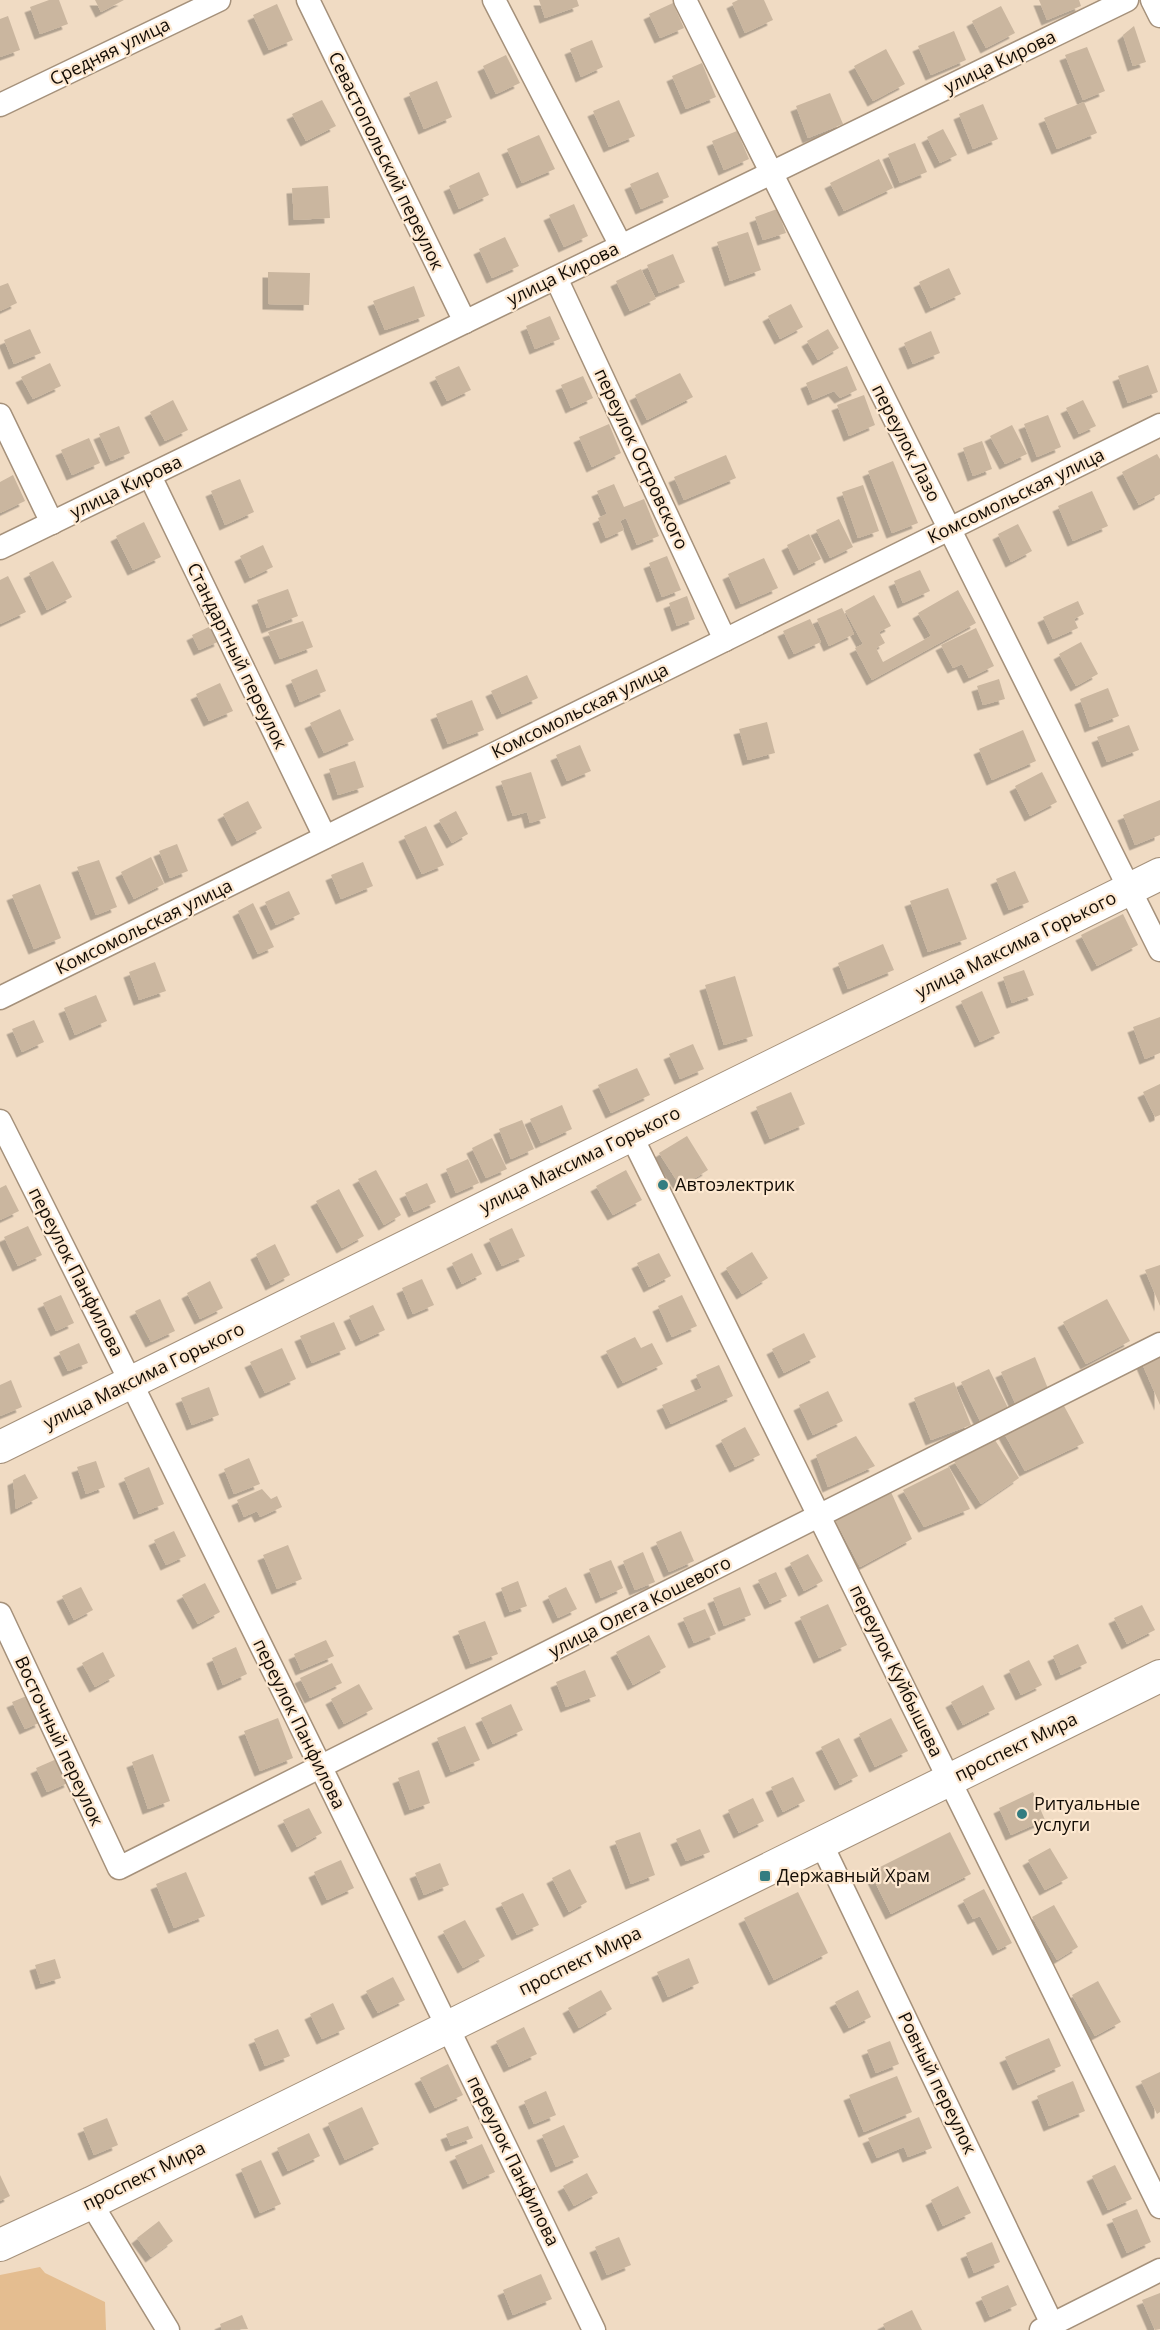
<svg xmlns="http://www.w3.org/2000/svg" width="1160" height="2330" viewBox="0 0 1160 2330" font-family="'Open Sans',sans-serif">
<defs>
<filter id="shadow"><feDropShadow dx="-5.5" dy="5.5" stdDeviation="0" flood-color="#0004"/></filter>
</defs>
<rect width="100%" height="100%" fill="#f0dbc3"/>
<polygon fill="#e4bd90" points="40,2267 45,2273 105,2302 106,2330 0,2330 0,2275"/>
<g fill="#cab69f" filter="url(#shadow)">
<polygon points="49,0 59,0 68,24 40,34 30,7"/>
<polygon points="95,0 124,0 101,12"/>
<polygon points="539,0 577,0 579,6 545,18"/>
<polygon points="738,0 764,0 773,20 745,33 732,3"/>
<polygon points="1039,0 1079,0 1081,6 1047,20"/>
<polygon points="673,3 684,28 660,38 649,14"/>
<polygon points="277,4 293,40 269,50 253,15"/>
<polygon points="1001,6 1015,33 986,48 972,21"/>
<polygon points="8,16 20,50 0,57 0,19"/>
<polygon points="1134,26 1146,62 1133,66 1123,35"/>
<polygon points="954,31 966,60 931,75 918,46"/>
<polygon points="592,40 603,67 581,77 570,49"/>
<polygon points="1087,47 1105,91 1083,100 1065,55"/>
<polygon points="886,49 905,84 873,101 854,66"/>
<polygon points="506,55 520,83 496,94 483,66"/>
<polygon points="702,63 716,97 686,109 672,76"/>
<polygon points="437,81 452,117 424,129 409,93"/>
<polygon points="830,93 843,124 808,138 796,106"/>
<polygon points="322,100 336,126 306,141 292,114"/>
<polygon points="619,100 635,136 609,147 593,111"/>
<polygon points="1084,102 1097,133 1057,149 1044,118"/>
<polygon points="983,104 998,139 973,149 959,114"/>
<polygon points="943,129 957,155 940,163 927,137"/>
<polygon points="737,131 749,159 724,170 712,141"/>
<polygon points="539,135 555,169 522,183 507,149"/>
<polygon points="915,143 927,172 900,183 888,154"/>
<polygon points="879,159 893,188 844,211 830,183"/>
<polygon points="479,172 489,195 459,209 449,186"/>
<polygon points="658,172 669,197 641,209 630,184"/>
<polygon points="328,186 330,218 294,220 292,188"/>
<polygon points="574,204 588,236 564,247 549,215"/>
<polygon points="777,209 786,233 763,240 755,217"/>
<polygon points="748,232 761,270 730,281 717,242"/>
<polygon points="505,237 519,266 492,278 479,249"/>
<polygon points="673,254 685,282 659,293 647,265"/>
<polygon points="949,268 961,294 931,308 919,282"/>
<polygon points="641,269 656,299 630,311 616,281"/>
<polygon points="268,272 310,273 309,305 268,304"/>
<polygon points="8,283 17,303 0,311 0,286"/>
<polygon points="414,286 425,316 385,330 373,301"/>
<polygon points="791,304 803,327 780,339 768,316"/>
<polygon points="550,316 560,339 535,349 526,326"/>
<polygon points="30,329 41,353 14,364 4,340"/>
<polygon points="828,329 839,348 818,360 807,341"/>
<polygon points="931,331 940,353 913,364 904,343"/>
<polygon points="50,363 61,386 33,399 21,377"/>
<polygon points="1148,365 1158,392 1128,403 1118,376"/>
<polygon points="459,366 471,390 447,401 435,377"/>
<polygon points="847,366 857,390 840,398 834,391 813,400 806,383"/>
<polygon points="680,373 693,397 647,420 635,395"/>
<polygon points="583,376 593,398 571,408 561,385"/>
<polygon points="864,395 875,425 849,436 837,405"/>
<polygon points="173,400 188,430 165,441 150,412"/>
<polygon points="1083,400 1096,426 1079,434 1066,408"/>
<polygon points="1048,415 1061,447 1037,457 1024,424"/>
<polygon points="609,424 621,453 592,467 579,437"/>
<polygon points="1012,425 1027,454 1005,464 990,436"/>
<polygon points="119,426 130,453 111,461 99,434"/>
<polygon points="89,438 100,463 72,475 61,450"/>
<polygon points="982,441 992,469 973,476 963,448"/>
<polygon points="1157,454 1160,459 1160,494 1139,505 1122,472"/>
<polygon points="726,455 736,478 684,500 674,477"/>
<polygon points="893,461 918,523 892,533 868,471"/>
<polygon points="13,475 25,501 0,513 0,482"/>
<polygon points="240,479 254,512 225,525 211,491"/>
<polygon points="614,484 624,507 644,499 659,536 637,545 626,518 620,521 624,530 606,538 598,518 607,514 597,491"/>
<polygon points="863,485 879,531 858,538 842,492"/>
<polygon points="1092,491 1108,526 1073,541 1058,506"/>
<polygon points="839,519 853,547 830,558 816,530"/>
<polygon points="144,522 161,557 133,570 116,536"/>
<polygon points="1018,524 1032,551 1011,562 998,534"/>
<polygon points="809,534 821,559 799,570 787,545"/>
<polygon points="263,545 273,567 250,578 240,556"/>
<polygon points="667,556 681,590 662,597 649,563"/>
<polygon points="764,558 778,588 741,604 728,574"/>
<polygon points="53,561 72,597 47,610 29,573"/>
<polygon points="920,570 930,591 903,603 894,581"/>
<polygon points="8,576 26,612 0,624 0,580"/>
<polygon points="288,589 298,616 267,628 257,600"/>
<polygon points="958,590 976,623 872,680 855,648 863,644 845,611 874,595 891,626 879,632 885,643 876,648 883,662 931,636 918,613"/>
<polygon points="687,596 695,619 677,626 669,603"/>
<polygon points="1078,601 1084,614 1074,619 1078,628 1053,639 1043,617"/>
<polygon points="842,608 854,634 829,646 817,619"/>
<polygon points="810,619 821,642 794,654 783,631"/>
<polygon points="303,621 313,647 280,659 268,632"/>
<polygon points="213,625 220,641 199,650 192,635"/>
<polygon points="976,628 994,666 969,678 962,664 953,668 941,645"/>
<polygon points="1081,642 1098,674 1076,686 1059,654"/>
<polygon points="317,669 326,691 300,702 291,680"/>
<polygon points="527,675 538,698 502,714 491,691"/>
<polygon points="999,679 1005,699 983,705 977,686"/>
<polygon points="220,683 233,711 209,721 196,694"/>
<polygon points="1108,688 1119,716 1090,727 1080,699"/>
<polygon points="472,700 484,730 448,744 436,714"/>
<polygon points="340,709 354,740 324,753 310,723"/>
<polygon points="767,722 775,753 748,760 739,729"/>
<polygon points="1129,725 1139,750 1107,762 1097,737"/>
<polygon points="1023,730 1036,761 992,780 979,749"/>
<polygon points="580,745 591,771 567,781 556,755"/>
<polygon points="355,761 364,787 338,795 329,769"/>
<polygon points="531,772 546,818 530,823 527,812 513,816 501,781"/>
<polygon points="1042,772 1057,802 1030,816 1015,786"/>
<polygon points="1160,800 1160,835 1135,845 1123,815"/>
<polygon points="248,801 262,828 237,841 223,814"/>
<polygon points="456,811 468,834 452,843 439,820"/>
<polygon points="426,826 444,865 422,874 404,836"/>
<polygon points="177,844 188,871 170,878 159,851"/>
<polygon points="151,857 164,884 134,899 121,872"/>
<polygon points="99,860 117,907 96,915 77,867"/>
<polygon points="363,862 373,886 341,899 331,875"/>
<polygon points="1015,871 1029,902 1009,910 996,879"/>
<polygon points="40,884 61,938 34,949 12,895"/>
<polygon points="948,888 967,939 928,952 910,901"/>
<polygon points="289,891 300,914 276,925 265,902"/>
<polygon points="253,903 274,947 258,954 238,911"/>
<polygon points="1123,914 1138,945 1097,966 1081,935"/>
<polygon points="883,944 894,970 848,989 838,963"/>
<polygon points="155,962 166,991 139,1000 129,972"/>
<polygon points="1024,970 1034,995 1012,1003 1003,977"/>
<polygon points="735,976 753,1036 724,1045 705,985"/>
<polygon points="982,991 1000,1033 980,1042 961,1001"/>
<polygon points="96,995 107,1021 75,1035 64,1008"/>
<polygon points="1160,1017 1160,1053 1145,1059 1133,1027"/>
<polygon points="34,1020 44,1042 22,1052 12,1029"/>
<polygon points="693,1044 704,1069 680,1079 669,1054"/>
<polygon points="637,1068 650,1095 611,1113 598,1085"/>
<polygon points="1160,1084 1160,1115 1155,1117 1143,1092"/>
<polygon points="791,1092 805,1124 770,1139 756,1107"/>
<polygon points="562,1105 572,1129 541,1143 530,1119"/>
<polygon points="522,1120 534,1149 511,1159 499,1129"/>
<polygon points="687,1136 708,1170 681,1187 659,1153"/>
<polygon points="492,1138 507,1169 486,1178 472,1148"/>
<polygon points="468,1159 479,1183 456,1193 446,1169"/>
<polygon points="376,1170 401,1215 384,1225 358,1179"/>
<polygon points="626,1170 642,1200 613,1215 596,1186"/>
<polygon points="427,1183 436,1202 414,1212 405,1193"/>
<polygon points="6,1185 19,1211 0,1220 0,1188"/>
<polygon points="339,1189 364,1236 342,1248 316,1201"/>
<polygon points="28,1226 42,1255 18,1266 4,1237"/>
<polygon points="512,1228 525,1256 502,1266 489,1239"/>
<polygon points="275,1244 290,1275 271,1285 256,1254"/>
<polygon points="752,1252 768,1278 742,1294 726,1268"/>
<polygon points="472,1253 482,1274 462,1284 452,1263"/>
<polygon points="659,1253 671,1276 649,1287 637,1263"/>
<polygon points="1160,1265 1160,1306 1145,1270"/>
<polygon points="422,1279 434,1305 413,1314 402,1288"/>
<polygon points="210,1281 223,1308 200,1319 187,1293"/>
<polygon points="61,1295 74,1323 56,1331 43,1303"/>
<polygon points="682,1295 697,1326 672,1337 658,1306"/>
<polygon points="160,1299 175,1331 151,1342 135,1311"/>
<polygon points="1107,1299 1130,1341 1086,1364 1063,1322"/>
<polygon points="373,1305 385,1330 361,1341 349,1316"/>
<polygon points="334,1322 346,1349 312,1363 300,1336"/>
<polygon points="804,1333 816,1357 784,1373 772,1349"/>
<polygon points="635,1337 641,1348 652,1343 663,1364 623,1383 606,1351"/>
<polygon points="79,1343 88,1363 68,1371 59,1352"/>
<polygon points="282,1348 296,1379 265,1393 250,1362"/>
<polygon points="1160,1353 1160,1405 1141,1361"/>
<polygon points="1035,1357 1049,1391 1016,1405 1001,1372"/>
<polygon points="719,1365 733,1396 671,1424 662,1405 702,1388 696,1375"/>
<polygon points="989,1369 1009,1410 981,1423 961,1382"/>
<polygon points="11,1380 22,1407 0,1416 0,1385"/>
<polygon points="954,1382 971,1425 931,1440 914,1398"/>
<polygon points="209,1387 219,1415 192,1425 181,1398"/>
<polygon points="828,1391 843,1421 813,1435 799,1405"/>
<polygon points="1063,1404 1084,1443 1025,1471 1004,1433"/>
<polygon points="745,1427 760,1455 735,1467 721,1440"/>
<polygon points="856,1436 875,1466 828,1487 816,1455"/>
<polygon points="995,1440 1019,1478 981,1504 954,1461"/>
<polygon points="249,1458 260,1484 234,1494 224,1469"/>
<polygon points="96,1461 105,1487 86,1494 77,1467"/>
<polygon points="149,1467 164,1504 139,1514 124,1478"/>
<polygon points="949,1467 970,1509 924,1527 903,1490"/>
<polygon points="25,1474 38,1498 16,1509 13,1480"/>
<polygon points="262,1489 271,1499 277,1496 282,1507 260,1517 257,1511 244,1517 237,1500"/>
<polygon points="891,1492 912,1539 860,1567 835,1520"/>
<polygon points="174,1531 186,1556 166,1565 154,1540"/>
<polygon points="681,1531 694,1561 669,1572 656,1542"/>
<polygon points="288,1545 302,1579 277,1589 263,1555"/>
<polygon points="643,1552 655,1582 635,1590 623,1561"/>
<polygon points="808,1554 823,1581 804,1591 790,1563"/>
<polygon points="611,1560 623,1588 601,1598 589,1569"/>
<polygon points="776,1572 787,1596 770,1604 758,1580"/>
<polygon points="518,1581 527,1606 510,1612 501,1588"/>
<polygon points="205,1583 220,1612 198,1624 182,1595"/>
<polygon points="81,1587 93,1610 74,1620 62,1596"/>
<polygon points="566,1587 577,1609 558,1618 548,1596"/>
<polygon points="740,1587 751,1615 724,1626 713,1598"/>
<polygon points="828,1604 847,1645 819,1658 800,1617"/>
<polygon points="1142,1605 1155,1630 1127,1644 1114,1618"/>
<polygon points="705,1609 716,1634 694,1643 683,1618"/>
<polygon points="485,1621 498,1654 471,1664 458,1631"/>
<polygon points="649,1635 666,1667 633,1685 616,1652"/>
<polygon points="326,1640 334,1656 301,1670 294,1654"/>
<polygon points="1078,1644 1087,1663 1061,1675 1053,1656"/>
<polygon points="236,1647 247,1674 223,1685 212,1658"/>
<polygon points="103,1652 115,1676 95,1687 82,1663"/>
<polygon points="1029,1660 1042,1685 1021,1695 1009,1670"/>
<polygon points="332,1663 342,1683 310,1698 300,1678"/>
<polygon points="585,1670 596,1696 566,1707 556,1682"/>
<polygon points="359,1684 373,1709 344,1724 331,1699"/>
<polygon points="983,1685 995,1709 963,1725 951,1702"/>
<polygon points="29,1695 41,1722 25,1729 12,1702"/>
<polygon points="511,1704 523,1730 493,1744 481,1718"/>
<polygon points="278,1718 293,1758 260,1771 244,1731"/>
<polygon points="891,1718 908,1751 875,1767 859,1734"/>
<polygon points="465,1726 480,1760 451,1772 437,1738"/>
<polygon points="839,1738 858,1776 840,1785 821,1747"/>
<polygon points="153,1754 170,1801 148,1809 132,1762"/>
<polygon points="59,1758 70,1782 47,1792 36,1768"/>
<polygon points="419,1770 430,1803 410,1810 398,1778"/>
<polygon points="793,1777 805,1801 783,1812 771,1787"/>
<polygon points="1033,1792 1045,1820 1011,1835 999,1808"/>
<polygon points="753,1798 764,1821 739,1833 728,1810"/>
<polygon points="309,1808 322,1833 297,1847 283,1820"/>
<polygon points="700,1829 710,1852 686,1861 676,1839"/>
<polygon points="640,1832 655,1875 631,1884 615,1841"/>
<polygon points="950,1832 971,1874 891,1914 870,1872"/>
<polygon points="1050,1848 1068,1878 1045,1890 1028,1860"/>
<polygon points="341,1860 354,1888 327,1900 314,1872"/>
<polygon points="440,1863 449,1885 424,1895 415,1873"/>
<polygon points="570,1869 587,1902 569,1912 552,1878"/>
<polygon points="186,1872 205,1916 174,1928 156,1884"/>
<polygon points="984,1889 1012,1943 998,1950 980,1916 973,1919 963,1900"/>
<polygon points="798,1892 828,1953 774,1980 744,1918"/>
<polygon points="523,1893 539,1925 517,1935 501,1903"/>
<polygon points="1054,1905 1078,1947 1057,1960 1032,1917"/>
<polygon points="465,1920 485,1956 463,1968 443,1931"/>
<polygon points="689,1958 699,1983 668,1997 657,1972"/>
<polygon points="55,1959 61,1978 41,1984 35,1965"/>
<polygon points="393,1977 405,2000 378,2013 366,1991"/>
<polygon points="1098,1981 1121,2022 1095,2036 1072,1995"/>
<polygon points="601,1990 612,2009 579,2028 568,2008"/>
<polygon points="858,1990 871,2017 849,2028 835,2002"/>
<polygon points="333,2003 345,2029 322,2039 310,2014"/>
<polygon points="524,2027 537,2054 509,2067 496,2041"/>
<polygon points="278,2029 290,2056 265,2066 254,2039"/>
<polygon points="1049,2038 1061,2066 1018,2085 1005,2057"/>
<polygon points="890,2041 899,2064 876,2073 867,2050"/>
<polygon points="448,2064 463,2095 435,2108 420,2078"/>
<polygon points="1160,2072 1160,2112 1157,2114 1141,2081"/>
<polygon points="897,2076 912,2112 864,2132 849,2095"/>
<polygon points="1073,2081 1085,2111 1049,2126 1037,2096"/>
<polygon points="546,2091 556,2115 534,2124 524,2101"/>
<polygon points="362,2107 379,2144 345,2160 328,2123"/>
<polygon points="919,2117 932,2148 908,2157 904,2147 877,2158 868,2138"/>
<polygon points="107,2118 118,2145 94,2155 83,2128"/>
<polygon points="564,2125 579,2157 556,2167 542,2135"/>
<polygon points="468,2126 473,2138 451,2146 446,2134"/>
<polygon points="309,2133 320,2156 288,2171 277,2148"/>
<polygon points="482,2144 495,2172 468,2184 455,2156"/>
<polygon points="261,2160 281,2204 260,2213 241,2169"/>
<polygon points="1115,2165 1132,2199 1108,2210 1092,2176"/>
<polygon points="587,2173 598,2193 574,2206 563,2186"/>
<polygon points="0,2175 10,2196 0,2201"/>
<polygon points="958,2186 971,2213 943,2226 931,2200"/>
<polygon points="1137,2209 1151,2242 1127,2253 1112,2219"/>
<polygon points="159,2221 173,2241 151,2257 137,2238"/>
<polygon points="619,2237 631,2265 607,2275 595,2247"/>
<polygon points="992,2242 1000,2262 974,2273 966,2253"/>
<polygon points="541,2274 552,2299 513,2315 503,2290"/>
<polygon points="1008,2285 1017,2305 990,2317 981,2297"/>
<polygon points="1160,2293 1160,2329 1155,2330 1142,2300"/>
<polygon points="912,2310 922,2330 886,2330 883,2324"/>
<polygon points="242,2315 248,2329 222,2330 220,2324"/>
</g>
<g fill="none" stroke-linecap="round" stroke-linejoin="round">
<g stroke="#a5917b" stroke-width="25">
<g id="minor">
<polyline points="308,0 465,322"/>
<polyline points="494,0 621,246"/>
<polyline points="685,0 1160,950"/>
<polyline points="1152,0 1160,16"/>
<polyline points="0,105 219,0"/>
<polyline points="556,278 725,640"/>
<polyline points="0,415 52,523"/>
<polyline points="150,476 325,837"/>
<polyline points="0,548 1127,0"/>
<polyline points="0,998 1160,425"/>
<path d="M0,1121C202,1522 399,1925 594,2330"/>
<polyline points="631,1135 1160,2207"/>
<polyline points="0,1614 119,1868 1160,1344"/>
<polyline points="821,1843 1052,2324"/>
<polyline points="91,2203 168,2330"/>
<polyline points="1041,2330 1160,2270"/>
</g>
</g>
<g stroke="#a5917b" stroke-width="34">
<g id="secondary">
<polyline points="0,1447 1160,874"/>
<polyline points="0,2245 91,2203 1160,1676"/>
</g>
</g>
<use href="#minor" stroke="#fff" stroke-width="22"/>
<use href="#secondary" stroke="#fff" stroke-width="32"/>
</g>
<g fill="#347d81" stroke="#fde8d0" stroke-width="2">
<circle cx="663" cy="1185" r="6"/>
<circle cx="1022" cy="1814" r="6"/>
<rect x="759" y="1870" width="12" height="12" rx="3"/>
</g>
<g text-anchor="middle" stroke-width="4.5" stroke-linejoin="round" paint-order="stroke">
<g font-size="18" fill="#130c05" stroke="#fde8d0">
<text transform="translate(110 52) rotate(-26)" y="6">Средняя улица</text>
<text transform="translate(1000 62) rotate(-26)" y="6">улица Кирова</text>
<text transform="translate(386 161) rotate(64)" y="6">Севастопольский переулок</text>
<text transform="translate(563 274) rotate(-26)" y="6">улица Кирова</text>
<text transform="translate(906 443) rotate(63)" y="6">переулок Лазо</text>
<text transform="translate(641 459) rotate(65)" y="6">переулок Островского</text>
<text transform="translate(126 487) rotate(-26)" y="6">улица Кирова</text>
<text transform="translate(1016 496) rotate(-26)" y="6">Комсомольская улица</text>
<text transform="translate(237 656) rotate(64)" y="6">Стандартный переулок</text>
<text transform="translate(580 711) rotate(-26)" y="6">Комсомольская улица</text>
<text transform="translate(144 927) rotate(-26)" y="6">Комсомольская улица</text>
<text transform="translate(1016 945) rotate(-26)" y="6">улица Максима Горького</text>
<text transform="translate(580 1160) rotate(-26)" y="6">улица Максима Горького</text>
<text transform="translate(76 1272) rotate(63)" y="6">переулок Панфилова</text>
<text transform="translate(144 1376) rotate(-26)" y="6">улица Максима Горького</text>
<text transform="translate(640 1607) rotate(-27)" y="6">улица Олега Кошевого</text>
<text transform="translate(896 1671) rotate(64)" y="6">переулок Куйбышева</text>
<text transform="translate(299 1724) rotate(64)" y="6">переулок Панфилова</text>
<text transform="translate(59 1741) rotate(65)" y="6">Восточный переулок</text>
<text transform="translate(1016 1747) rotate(-26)" y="6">проспект Мира</text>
<text transform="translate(580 1961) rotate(-26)" y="6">проспект Мира</text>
<text transform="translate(937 2083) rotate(64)" y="6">Ровный переулок</text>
<text transform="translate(513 2161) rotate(64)" y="6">переулок Панфилова</text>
<text transform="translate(144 2176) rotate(-26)" y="6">проспект Мира</text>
</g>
<g font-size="18" fill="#130c05" stroke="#fde8d0" text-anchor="start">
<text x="675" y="1191">Автоэлектрик</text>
<text x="1034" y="1810">Ритуальные<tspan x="1034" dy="21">услуги</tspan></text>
<text x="777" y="1882">Державный Храм</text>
</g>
</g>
</svg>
